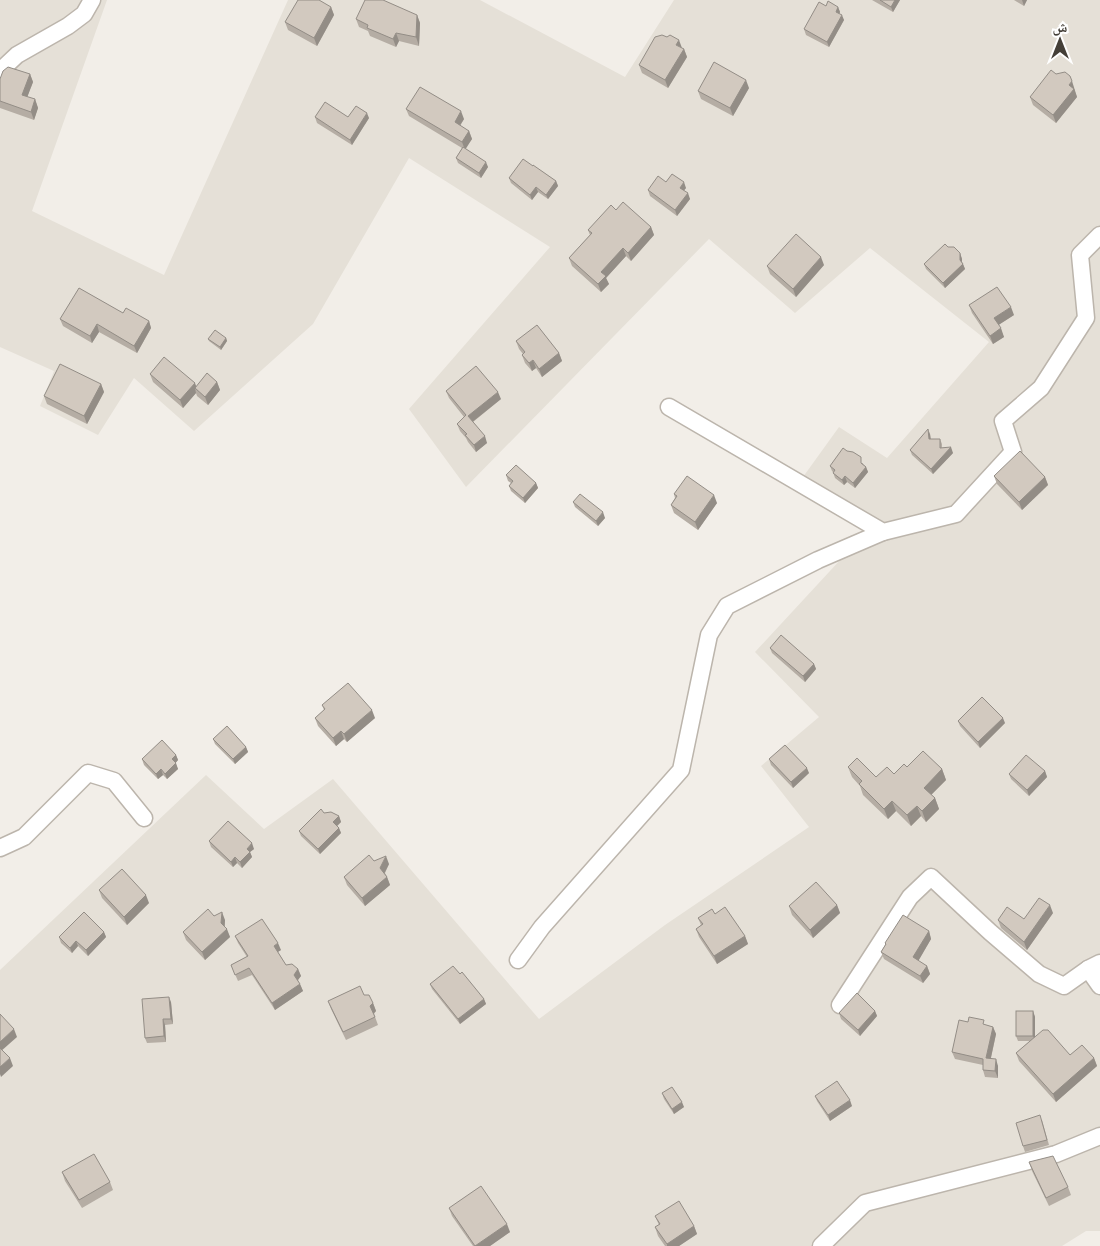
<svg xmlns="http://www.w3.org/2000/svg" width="1100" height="1246" viewBox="0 0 1100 1246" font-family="'Roboto Condensed','Noto Naskh Arabic',sans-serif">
<rect width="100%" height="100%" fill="#f2eee8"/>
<polygon fill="#e5e0d7" points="0,0 107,0 32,211 164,275 288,0 480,0 625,77 674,0 1100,0 1100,1231 1086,1231 1062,1246 0,1246 0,970 206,775 264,829 333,779 539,1019 665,925 809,827 761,766 819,717 755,652 866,532 803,477 839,427 887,458 989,342 870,248 795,313 709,239 466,487 409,409 550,247 409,158 313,324 194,431 134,378 98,435 40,406 54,371 0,347"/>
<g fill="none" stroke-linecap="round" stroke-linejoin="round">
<g stroke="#bcb5ac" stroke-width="19">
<g id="street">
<polyline points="0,71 17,55 68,26 84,14 92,0"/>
<polyline points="669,407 883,532 956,514 1013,452 1003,421 1041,388 1086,318 1080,255 1100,235"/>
<polyline points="0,848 24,837 88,773 114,781 144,818"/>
<polyline points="518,960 542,927 681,770 709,635 727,606 818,560 883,532"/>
<polyline points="1088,969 1100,986"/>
<polyline points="840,1005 910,897 931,877 990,932 1039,974 1064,986 1088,969 1100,963"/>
<polyline points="821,1246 865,1203 1056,1154 1100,1136"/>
</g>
</g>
<use href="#street" stroke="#fff" stroke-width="16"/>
</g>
<g fill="#b5ada4">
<polygon points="872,0 900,0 893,12"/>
<polygon points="1014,0 1027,0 1024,6"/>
<polygon points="826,6 838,7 840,12 839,14 844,20 829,47 806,35 804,29"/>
<polygon points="331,7 334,15 317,46 288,30 285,22"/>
<polygon points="417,15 420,23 419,46 399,41 396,47 370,36 368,31 359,27 356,19"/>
<polygon points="681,48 684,49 687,57 668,88 642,73 639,65"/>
<polygon points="30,74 33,82 27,97 35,99 38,108 34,120 0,108 0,79"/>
<polygon points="749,88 733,116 701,99 698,91"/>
<polygon points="1074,89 1077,97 1056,123 1033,105 1030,97 1075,89"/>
<polygon points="406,109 464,119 460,126 469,131 472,139 465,148 488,167 481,178 458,163 456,158 462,148 409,116"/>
<polygon points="315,117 348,117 369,118 352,145 317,123"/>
<polygon points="533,166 556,181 558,186 548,199 538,192 532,200 511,183 509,178"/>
<polygon points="666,182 686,188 684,190 690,199 677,216 650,196 648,190"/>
<polygon points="616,210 651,227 654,235 631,261 626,256 606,278 609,284 601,292 572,266 569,258 590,235 588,230"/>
<polygon points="948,247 960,253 962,259 962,262 965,269 945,288 926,269 924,264"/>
<polygon points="824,265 796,297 770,274 767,266"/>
<polygon points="969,305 1014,315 998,325 1004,337 993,344 972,313"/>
<polygon points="123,313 149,321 151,328 137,353 99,332 92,343 63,326 60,319"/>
<polygon points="226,338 227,341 221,350 209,341 208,339"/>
<polygon points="516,341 559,353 562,361 542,377 536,368 532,371 525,363 522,355 523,354 519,349"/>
<polygon points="150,374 196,386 217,382 220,390 208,405 197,396 196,393 183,408 153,382"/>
<polygon points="101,384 104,392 87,424 47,404 44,396"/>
<polygon points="446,391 501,399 473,422 487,443 476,452 468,442 466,438 460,431 457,424 464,417 449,398"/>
<polygon points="930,434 931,439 940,439 942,444 942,448 953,453 933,474 912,455 910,450"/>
<polygon points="863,463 863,464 866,467 868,472 855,488 847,482 844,485 835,478 833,472 832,471 830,466"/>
<polygon points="506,475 536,483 538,488 525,503 511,491 509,486 511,483 508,481"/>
<polygon points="994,476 1045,477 1048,485 1022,510 997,484"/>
<polygon points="674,494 717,503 698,530 674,513 671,505 675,498"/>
<polygon points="573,502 605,518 598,526 575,507"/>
<polygon points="770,648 814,664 816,669 805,682 772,653"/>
<polygon points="322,705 375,718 347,742 344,739 336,746 318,726 315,718 324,710"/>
<polygon points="958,721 1005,723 980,748 960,726"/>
<polygon points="213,739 246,747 248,752 235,764 215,744"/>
<polygon points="176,755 178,760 175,763 178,769 167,779 163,775 158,779 144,765 142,759"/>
<polygon points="769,759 809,773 793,788 771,765"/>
<polygon points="848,767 876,777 894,774 907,767 942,769 946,780 931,795 935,798 939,809 926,822 921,816 911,826 896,811 888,819 863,795 860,786 852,777"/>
<polygon points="1045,771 1047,777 1029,796 1011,779 1009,774"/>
<polygon points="324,813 339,816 341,822 337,826 339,828 341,833 320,854 301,836 299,831"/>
<polygon points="209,841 254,849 250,852 252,857 242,868 237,863 233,867 211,847"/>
<polygon points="374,861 389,864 385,873 387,877 390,885 365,906 347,885 344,877"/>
<polygon points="99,890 149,903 127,925 102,898"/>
<polygon points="837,905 840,913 813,938 792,915 789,906"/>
<polygon points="1053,913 1027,950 1001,928 998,920 1024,919"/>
<polygon points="715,914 745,936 748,944 717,964 699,937 696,929 701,925 698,918"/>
<polygon points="214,916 225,920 225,927 230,937 205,960 186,940 183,932"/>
<polygon points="929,931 931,939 918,961 927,966 930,974 923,983 884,959 881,952 885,945 885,943"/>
<polygon points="104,932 106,937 88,956 78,946 72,953 61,943 59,937"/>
<polygon points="235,936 281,950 278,952 286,965 298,969 301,976 298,980 303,991 275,1010 252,975 238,981 231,965 247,957 238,943"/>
<polygon points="460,974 484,999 486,1004 460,1024 432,989 430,984"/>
<polygon points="364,995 373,1003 376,1011 374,1014 378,1025 346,1040 331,1009 328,1001"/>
<polygon points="171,1002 173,1024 165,1025 166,1042 147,1043 145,1038"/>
<polygon points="875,1011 877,1016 860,1036 841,1019 839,1013"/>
<polygon points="1033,1011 1035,1017 1035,1037 1070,1055 1094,1058 1097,1066 1056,1102 1019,1061 1016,1053 1030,1041 1018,1041 1016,1036"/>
<polygon points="986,1025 993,1027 996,1034 991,1058 998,1066 998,1078 985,1077 983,1070 983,1065 955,1059 952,1052"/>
<polygon points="662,1093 684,1107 674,1114 664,1099"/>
<polygon points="815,1096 852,1106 830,1121 817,1101"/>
<polygon points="1042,1120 1049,1145 1025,1152 1023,1146"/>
<polygon points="1029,1162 1068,1187 1071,1195 1049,1206 1032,1171"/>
<polygon points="62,1172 110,1182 113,1190 82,1208 65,1181"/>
<polygon points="449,1208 510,1232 490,1246 473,1246 452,1216"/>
<polygon points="655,1216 694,1226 697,1234 679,1246 665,1246 658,1236 655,1227 659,1225"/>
</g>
<g fill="#938d86">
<polygon points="895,0 900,0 893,12 891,7"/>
<polygon points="1022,0 1027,0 1024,6"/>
<polygon points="331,7 334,15 317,46 314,38"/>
<polygon points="838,7 840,12 838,17 836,12"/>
<polygon points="417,15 420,23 419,46 416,37"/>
<polygon points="842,15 844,20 829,47 827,42"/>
<polygon points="396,33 399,41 396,47 393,39"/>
<polygon points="679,40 682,48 676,45"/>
<polygon points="684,49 687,57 668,88 665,80"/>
<polygon points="30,74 33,82 25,103 22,95"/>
<polygon points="746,80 749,88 733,116 730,108"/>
<polygon points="1072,81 1077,97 1056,123 1053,115 1069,85"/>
<polygon points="35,99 38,108 34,120 31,112"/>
<polygon points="461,111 464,119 457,130 455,122"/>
<polygon points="367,113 369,118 352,145 350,140"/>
<polygon points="469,131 472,139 465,150 462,142"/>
<polygon points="486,162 488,167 481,178 479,173"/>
<polygon points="556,181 558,186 548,199 546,195"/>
<polygon points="684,182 686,188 682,193 680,188"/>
<polygon points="536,187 538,192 532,200 530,195"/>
<polygon points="688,193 690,199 677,216 675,210"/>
<polygon points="651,227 654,235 631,261 628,253"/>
<polygon points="623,248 626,256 606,278 609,284 601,292 598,284 601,272"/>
<polygon points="960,253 962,259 962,265 963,264 965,269 945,288 943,283 960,260"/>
<polygon points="821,257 824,265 796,297 793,289"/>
<polygon points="1011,307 1014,315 997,326 994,318"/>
<polygon points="149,321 151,328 137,353 134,346"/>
<polygon points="97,324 99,332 92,343 90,336"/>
<polygon points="1001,328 1004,337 993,344 990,336"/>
<polygon points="226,338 227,341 221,350 220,347"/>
<polygon points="559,353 562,361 542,377 539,369"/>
<polygon points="533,360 536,368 532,371 529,363"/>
<polygon points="217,382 220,390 208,405 205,397"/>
<polygon points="195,383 198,391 195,388 196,393 183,408 180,400"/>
<polygon points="101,384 104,392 87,424 84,416"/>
<polygon points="498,392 501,399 471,423 468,416"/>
<polygon points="928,429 930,434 931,444 929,439"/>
<polygon points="485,436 487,443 476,452 474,445"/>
<polygon points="951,447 953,453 933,474 931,469"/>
<polygon points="866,467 868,472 855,488 853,483"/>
<polygon points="845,476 847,482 844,485 842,480"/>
<polygon points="1045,477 1048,485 1022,510 1019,502"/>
<polygon points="536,483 538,488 525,503 523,498"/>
<polygon points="714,495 717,503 698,530 695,522"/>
<polygon points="603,512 605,518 598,526 596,521"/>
<polygon points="814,664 816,669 805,682 803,676"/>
<polygon points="372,710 375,718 347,742 344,734"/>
<polygon points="1003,718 1005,723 980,748 978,742"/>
<polygon points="341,731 344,739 336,746 333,738"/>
<polygon points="246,747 248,752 235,764 233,759"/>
<polygon points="176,755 178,760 174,765 172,759"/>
<polygon points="176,763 178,769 167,779 165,774"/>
<polygon points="807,768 809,773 793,788 791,782"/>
<polygon points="161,769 163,775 158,779 156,774"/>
<polygon points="942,769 946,780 928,798 924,788"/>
<polygon points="1045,771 1047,777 1029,796 1027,790"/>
<polygon points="935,798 939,809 926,822 922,811"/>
<polygon points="892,801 896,811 888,819 884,809"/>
<polygon points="917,806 921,816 911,826 907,815"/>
<polygon points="339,816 341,822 335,828 333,822"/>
<polygon points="339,828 341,833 320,854 318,849"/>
<polygon points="252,843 254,849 250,852 252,857 242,868 240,862 247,849"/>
<polygon points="386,856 389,864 383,876 380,868"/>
<polygon points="235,857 237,863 233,867 231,862"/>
<polygon points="387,877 390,885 365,906 362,898"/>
<polygon points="146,895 149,903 127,925 124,917"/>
<polygon points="837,905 840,913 813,938 810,930"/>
<polygon points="1050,905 1053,913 1027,950 1024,942"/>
<polygon points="222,912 225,920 224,931 221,923"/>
<polygon points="227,929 230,937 205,960 202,952"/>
<polygon points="929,931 931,939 916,965 913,957"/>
<polygon points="104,932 106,937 88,956 86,950"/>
<polygon points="745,936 748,944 717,964 714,956"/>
<polygon points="76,941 78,946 72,953 70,948"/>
<polygon points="278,943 281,950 276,953 274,946"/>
<polygon points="927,966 930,974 923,983 920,976"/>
<polygon points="298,969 301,976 297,981 294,975"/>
<polygon points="300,984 303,991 275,1010 272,1003"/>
<polygon points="169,997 171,1002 173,1024 171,1019"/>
<polygon points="484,999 486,1004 460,1024 458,1019"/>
<polygon points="373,1003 376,1011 373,1014 370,1006"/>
<polygon points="875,1011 877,1016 860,1036 858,1030"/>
<polygon points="1033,1011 1035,1017 1035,1041 1033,1036"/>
<polygon points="163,1019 165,1025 166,1042 164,1036"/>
<polygon points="993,1027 996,1034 989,1066 986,1058"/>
<polygon points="14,1029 17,1037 0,1052 0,1042"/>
<polygon points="10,1058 13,1066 1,1077 0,1074 0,1067"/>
<polygon points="1094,1058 1097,1066 1056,1102 1053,1094"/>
<polygon points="996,1059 998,1066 998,1078 995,1071"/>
<polygon points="850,1100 852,1106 830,1121 828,1115"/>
<polygon points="682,1102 684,1107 674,1114 672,1109"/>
<polygon points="507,1224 510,1232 490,1246 475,1246"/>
<polygon points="694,1226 697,1234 679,1246 667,1246 667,1244"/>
</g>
<g fill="#d2c9bf" stroke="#938d86">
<polygon points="298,0 319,0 331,7 314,38 285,22"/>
<polygon points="365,0 383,0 417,15 416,37 396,33 393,39 367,28 368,25 356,19"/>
<polygon points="880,0 895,0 891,7"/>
<polygon points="828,1 838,7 836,12 842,15 827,42 804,29 819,2 826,6"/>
<polygon points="662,35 667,37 670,35 679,40 676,45 684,49 665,80 639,65 655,37"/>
<polygon points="714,62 746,80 730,108 698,91"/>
<polygon points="8,67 30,74 22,95 35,99 31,112 0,101 0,79 3,71"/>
<polygon points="1051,70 1056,74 1065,72 1070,76 1072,81 1069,85 1074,89 1053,115 1030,97"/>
<polygon points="420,87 461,111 455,122 469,131 462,142 406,109"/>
<polygon points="325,102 348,117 356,106 367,113 350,140 315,117"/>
<polygon points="463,147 486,162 479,173 456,158"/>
<polygon points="523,159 533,166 533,165 556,181 546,195 536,187 530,195 509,178"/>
<polygon points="672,174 684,182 680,188 688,193 675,210 648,190 658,176 666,182"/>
<polygon points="623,202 651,227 628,253 623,248 601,272 606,276 598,284 569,258 592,233 588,230 611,205 616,210"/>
<polygon points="796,234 821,257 793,289 767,266"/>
<polygon points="945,244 948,247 954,247 960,253 960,260 963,264 943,283 924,264"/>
<polygon points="997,287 1011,307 994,318 1001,328 990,336 969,305"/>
<polygon points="79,288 123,313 126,308 149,321 134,346 97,324 90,336 60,319"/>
<polygon points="537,325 559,353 539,369 533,360 529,363 522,355 525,352 516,341"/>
<polygon points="215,330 226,338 220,347 208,339"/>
<polygon points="164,357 195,383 180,400 150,374"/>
<polygon points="60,364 101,384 84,416 44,396"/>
<polygon points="476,366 498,392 468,416 485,436 474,445 465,435 467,434 457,424 466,415 446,391"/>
<polygon points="207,373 217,382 205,397 195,388"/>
<polygon points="928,429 929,439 940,439 940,448 951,447 931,469 910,450"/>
<polygon points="843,448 847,451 853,452 861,457 861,463 866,467 853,483 845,476 842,480 833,473 835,470 830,466"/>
<polygon points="1020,451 1045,477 1019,502 994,476"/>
<polygon points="516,465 536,483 523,498 509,486 513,481 506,475"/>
<polygon points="687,476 714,495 695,522 671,505 677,496 674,494"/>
<polygon points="580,494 603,512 596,521 573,502"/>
<polygon points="781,635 814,664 803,676 770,648"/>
<polygon points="348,683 372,710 344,734 341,731 333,738 315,718 325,709 322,705"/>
<polygon points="982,697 1003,718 978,742 958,721"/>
<polygon points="227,726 246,747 233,759 213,739"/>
<polygon points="162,740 176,755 172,759 176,763 165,774 161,769 156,774 142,759"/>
<polygon points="785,745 807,768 791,782 769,759"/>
<polygon points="923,751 942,769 924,788 935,798 922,811 917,806 907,815 892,801 884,809 859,784 862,781 848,767 857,758 876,777 887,767 894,774 904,764 907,767"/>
<polygon points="1026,755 1045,771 1027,790 1009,774"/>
<polygon points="321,809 324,813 331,812 339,816 333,822 339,828 318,849 299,831"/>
<polygon points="228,821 252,843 247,849 250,852 240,862 235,857 231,862 209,841"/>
<polygon points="369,855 374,861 386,856 380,868 387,877 362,898 344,877"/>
<polygon points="122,869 146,895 124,917 99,890"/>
<polygon points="816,882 837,905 810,930 789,906"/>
<polygon points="1039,898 1050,905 1024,942 998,920 1007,907 1024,919"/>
<polygon points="725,907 745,936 714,956 696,929 703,924 698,918 712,909 715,914"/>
<polygon points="208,909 214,916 222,912 221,923 227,929 202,952 183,932"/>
<polygon points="84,912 104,932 86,950 76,941 70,948 59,937"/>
<polygon points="903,915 929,931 913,957 927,966 920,976 881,952 886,944 885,943"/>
<polygon points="262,919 278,943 274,946 286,965 292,964 298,969 294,975 300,984 272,1003 249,968 235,975 231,965 248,956 235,936"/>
<polygon points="453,966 460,974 462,972 484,999 458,1019 430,984"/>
<polygon points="360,986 364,995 369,995 373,1003 370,1006 375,1017 343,1032 328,1001"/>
<polygon points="857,993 875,1011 858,1030 839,1013"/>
<polygon points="169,997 171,1019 163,1019 164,1036 145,1038 142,999"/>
<rect x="1016" y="1011" width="17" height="25"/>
<polygon points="0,1014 14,1029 0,1042"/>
<polygon points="969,1017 984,1020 983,1024 993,1027 986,1058 996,1059 995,1071 983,1070 983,1059 952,1052 959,1020 968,1022"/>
<polygon points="1043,1030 1048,1030 1070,1055 1082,1045 1094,1058 1053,1094 1016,1053"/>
<polygon points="0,1048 10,1058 0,1067"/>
<polygon points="837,1081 850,1100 828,1115 815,1096"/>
<polygon points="672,1087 682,1102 672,1109 662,1093"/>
<polygon points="1040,1115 1047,1140 1023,1146 1016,1123"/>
<polygon points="94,1154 110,1182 79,1200 62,1172"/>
<polygon points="1053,1156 1068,1187 1046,1198 1029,1162"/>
<polygon points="481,1186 507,1224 475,1246 449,1208"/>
<polygon points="679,1201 694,1226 667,1244 655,1227 660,1224 655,1216"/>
</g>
<g transform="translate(1060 40)" stroke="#ffffff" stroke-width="4" paint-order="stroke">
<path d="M0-4L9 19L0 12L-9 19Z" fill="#443f38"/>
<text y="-8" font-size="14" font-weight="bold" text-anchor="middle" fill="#443f38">ش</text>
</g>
</svg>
